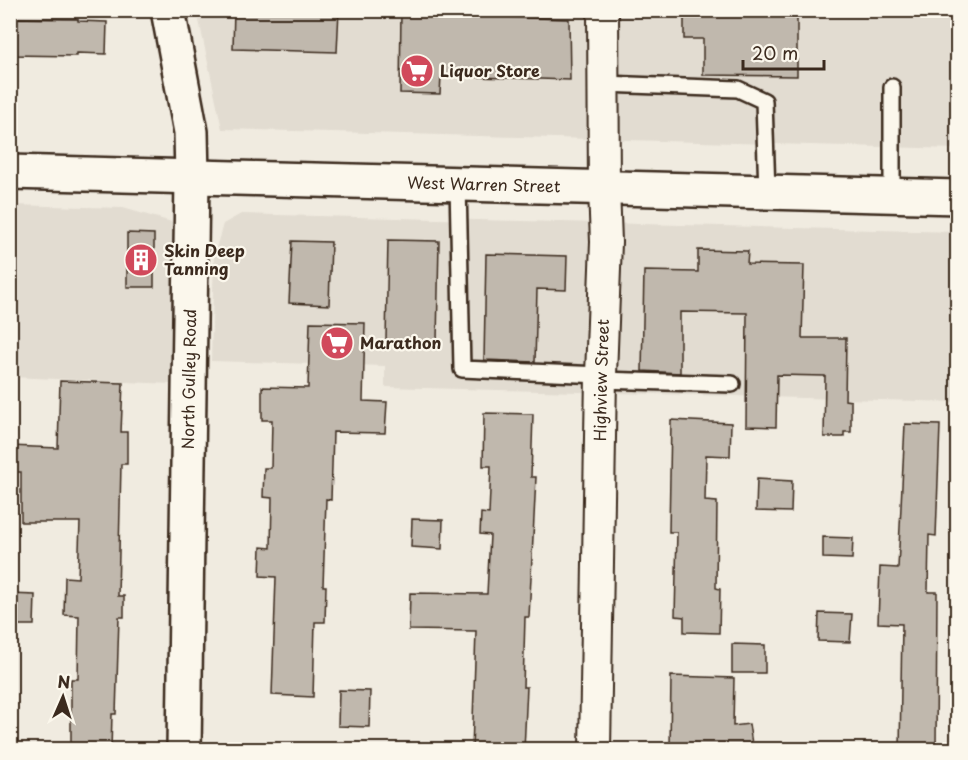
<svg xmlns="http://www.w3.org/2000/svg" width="968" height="760" viewBox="0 0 968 760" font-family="'Playpen Sans',sans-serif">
<rect width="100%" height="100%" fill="#f0ebe0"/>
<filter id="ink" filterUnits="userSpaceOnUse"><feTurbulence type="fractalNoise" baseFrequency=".0167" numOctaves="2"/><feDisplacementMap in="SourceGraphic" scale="12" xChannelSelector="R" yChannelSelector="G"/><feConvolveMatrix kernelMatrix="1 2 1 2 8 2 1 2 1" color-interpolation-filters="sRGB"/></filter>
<g filter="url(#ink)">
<g fill="#e2dcd1">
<polygon points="197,11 957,11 957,149 222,129"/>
<polygon points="11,205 123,208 172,222 172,384 11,377"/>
<polygon points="241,214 957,232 957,402 385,387 385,366 211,361 214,255 223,224"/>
</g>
<g fill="#c0b8ad" stroke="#3b2a1e" stroke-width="1.5">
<polygon points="234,10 339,10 337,52 233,49"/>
<polygon points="401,10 439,10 439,15 569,19 570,80 441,76 440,94 400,93"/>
<polygon points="684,10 797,10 797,76 703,75 703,39 684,39"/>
<polygon points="10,18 78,19 78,21 107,22 106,54 77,53 77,56 10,55"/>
<polygon points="127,233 154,234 154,287 127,287"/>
<polygon points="388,240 439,241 437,341 386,340"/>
<polygon points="292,241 331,242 329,305 289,303"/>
<polygon points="698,250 748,251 747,264 804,265 802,338 846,338 845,400 851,401 851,432 844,432 844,437 824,437 825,376 777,375 776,427 746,426 747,313 680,312 680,373 642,371 644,271 698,272"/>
<polygon points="486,254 567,256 566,290 537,289 535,362 484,360"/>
<polygon points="310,322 365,323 363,401 387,402 385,433 333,432 331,500 326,499 323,586 326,586 325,622 315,622 313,697 272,695 276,577 260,576 261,547 271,548 272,498 263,497 264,468 271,468 272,420 262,420 262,387 308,388"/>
<polygon points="60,381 123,383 121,432 127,432 127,464 121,464 118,596 124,596 124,617 119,617 116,714 112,714 111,750 71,750 71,679 78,679 79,616 64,615 65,577 78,578 80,522 21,522 21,472 10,472 10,446 58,448"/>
<polygon points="484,413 533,414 531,477 536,477 529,617 525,617 523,687 527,687 524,750 472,750 476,631 409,630 410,593 487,594 490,535 480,534 481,513 489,514 491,466 483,466"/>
<polygon points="671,420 731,423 730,456 706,455 705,501 717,502 716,588 720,589 719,633 684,632 684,617 675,616 677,532 669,532"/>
<polygon points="905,424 940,425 936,536 929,535 928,592 937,592 936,750 900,750 902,624 878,623 880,567 898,568"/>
<polygon points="757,479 792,481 791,512 756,511"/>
<polygon points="412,519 443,520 442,549 411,547"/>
<polygon points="823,537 853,538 852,559 823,558"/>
<polygon points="10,594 35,595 34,625 10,625"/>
<polygon points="819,613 852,614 850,642 818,641"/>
<polygon points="732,644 765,645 765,673 732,673"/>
<polygon points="671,676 734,678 733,726 749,724 752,744 719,750 670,750"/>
<polygon points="339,690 370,691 369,727 338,726"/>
</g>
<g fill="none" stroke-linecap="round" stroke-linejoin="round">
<g stroke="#3b2a1e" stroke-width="20">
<g id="lane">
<polyline points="604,84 738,89 764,101 767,192"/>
<polyline points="458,184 462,369 601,375"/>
<polyline points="892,195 892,87"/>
<polyline points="601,380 732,384"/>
</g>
</g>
<g stroke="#3b2a1e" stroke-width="34">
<g id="street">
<path id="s1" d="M595,750L601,375L606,242L604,188L603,10"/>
</g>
</g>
<g stroke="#3b2a1e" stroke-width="38">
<g id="secondary">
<polyline points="168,10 191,132 192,177 184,750"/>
<path id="s2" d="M10,172L958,197"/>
</g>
</g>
<use href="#lane" stroke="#fbf7ec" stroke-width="15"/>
<use href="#street" stroke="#fbf7ec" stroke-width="30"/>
<use href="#secondary" stroke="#fbf7ec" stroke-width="33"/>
</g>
</g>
<defs>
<g id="supermarket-disc" transform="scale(1.725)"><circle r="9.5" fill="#d1495b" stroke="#fbf7ec"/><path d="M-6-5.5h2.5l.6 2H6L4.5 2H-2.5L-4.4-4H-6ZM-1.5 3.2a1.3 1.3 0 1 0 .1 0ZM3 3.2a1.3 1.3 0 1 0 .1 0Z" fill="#fff"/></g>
<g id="building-disc" transform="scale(1.725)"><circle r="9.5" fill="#d1495b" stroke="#fbf7ec"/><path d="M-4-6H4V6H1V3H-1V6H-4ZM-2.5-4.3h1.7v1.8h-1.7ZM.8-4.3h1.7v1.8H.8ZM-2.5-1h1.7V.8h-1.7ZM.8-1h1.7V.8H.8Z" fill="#fff"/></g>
</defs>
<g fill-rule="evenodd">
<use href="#supermarket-disc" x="417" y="71"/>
<use href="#building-disc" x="141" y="260"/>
<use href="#supermarket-disc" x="337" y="343"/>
</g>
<g text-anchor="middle" stroke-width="4.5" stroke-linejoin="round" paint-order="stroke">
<g font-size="16" font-weight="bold" fill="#3b2a1e" stroke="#fbf7ec" text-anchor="start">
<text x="440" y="77">Liquor Store</text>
<text x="164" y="257">Skin Deep<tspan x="164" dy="18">Tanning</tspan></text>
<text x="360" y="349">Marathon</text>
</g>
<g font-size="16" fill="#3b2a1e" stroke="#fbf7ec">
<text dy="6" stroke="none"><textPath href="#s2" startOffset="474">West Warren Street</textPath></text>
<text transform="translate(189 379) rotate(-89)" y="6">North Gulley Road</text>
<text dy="6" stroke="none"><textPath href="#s1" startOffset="370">Highview Street</textPath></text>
</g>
</g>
<rect width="968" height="760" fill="none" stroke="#fbf7ec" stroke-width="36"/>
<rect x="18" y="18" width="932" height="724" fill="none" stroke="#3b2a1e" stroke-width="2" filter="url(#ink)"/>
<g transform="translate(63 697) rotate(3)" stroke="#fbf7ec" stroke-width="4.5" paint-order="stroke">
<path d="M0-4.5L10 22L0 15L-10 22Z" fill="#3b2a1e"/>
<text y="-9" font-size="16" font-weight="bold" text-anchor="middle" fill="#3b2a1e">N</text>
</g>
<path d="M743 60v9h81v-9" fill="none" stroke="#3b2a1e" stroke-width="3"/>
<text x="752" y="60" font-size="18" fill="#3b2a1e" stroke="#fbf7ec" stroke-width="4.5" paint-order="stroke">20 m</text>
</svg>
